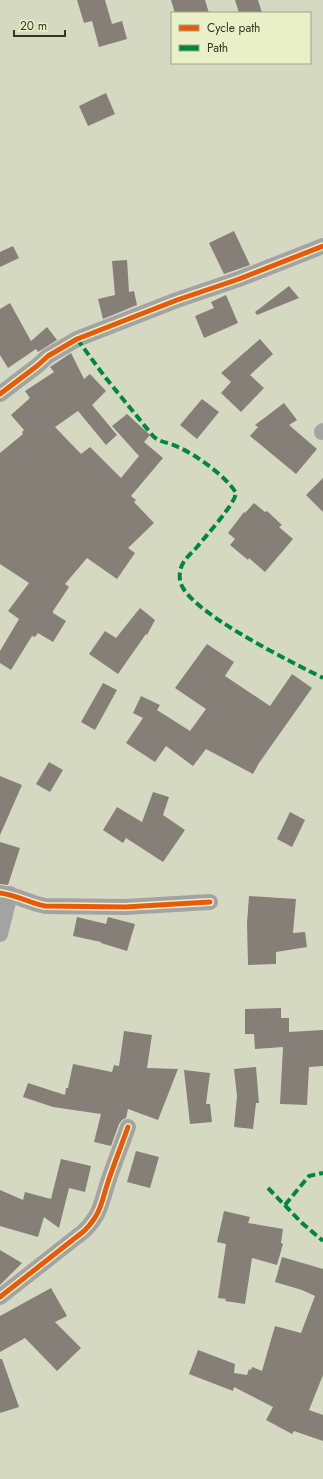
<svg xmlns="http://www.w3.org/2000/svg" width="323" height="1479" viewBox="0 0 323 1479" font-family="Jost,sans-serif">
<rect width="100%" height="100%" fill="#d5d9c2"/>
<g fill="#857f78">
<polygon points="77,0 105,0 112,24 122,21 127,39 99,47 92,21 84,23"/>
<polygon points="171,0 205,0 209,13 175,13"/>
<polygon points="235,0 258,0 262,13 239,13"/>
<polygon points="106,93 115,114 88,126 79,106"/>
<polygon points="234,231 250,265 224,274 209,243"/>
<polygon points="13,246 19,258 0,267 0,252"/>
<polygon points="127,260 129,292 134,291 137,305 103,319 98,299 115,295 112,261"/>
<polygon points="289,286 299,298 257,315 255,312"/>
<polygon points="226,295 238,323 204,338 195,316 214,308 211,302"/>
<polygon points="10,303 31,341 47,327 57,340 38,352 36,349 8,368 0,355 0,309"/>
<polygon points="260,339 273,354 250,375 264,388 241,412 221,393 231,382 221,373"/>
<polygon points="71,353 84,379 90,374 106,391 92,405 117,435 106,445 78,411 55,427 81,454 90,447 121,478 139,456 112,426 127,414 150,435 144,442 163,458 131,496 136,500 134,502 154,523 128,548 135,553 117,579 87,558 65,584 69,587 53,611 53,613 66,621 53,642 38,633 35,637 32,636 11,670 0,663 0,651 19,619 8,611 29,583 0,564 0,453 23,434 22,432 24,430 11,415 30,398 25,391 54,372 50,367"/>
<polygon points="202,399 219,412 197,439 180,425"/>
<polygon points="284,403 297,420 289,425 317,449 296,474 250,436 258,427 255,425"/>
<polygon points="323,478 323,512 306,495"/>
<polygon points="254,503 265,512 267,511 282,525 279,527 293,539 265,572 249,558 248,560 230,545 235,539 228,533 244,512 245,513"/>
<polygon points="140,608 155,620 147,635 146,634 118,674 89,654 105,631 116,638"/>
<polygon points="207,644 234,662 225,676 270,706 292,674 312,688 259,763 253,774 206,749 193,766 166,746 155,762 126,743 143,718 133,713 141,696 160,705 157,710 190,731 206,709 175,688"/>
<polygon points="103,683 117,690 95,730 81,722"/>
<polygon points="49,762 63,770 50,792 36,784"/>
<polygon points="0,776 22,785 0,835"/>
<polygon points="153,792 169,797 163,815 185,830 163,862 126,838 123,843 103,830 117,807 142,822"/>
<polygon points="290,812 305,820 292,847 277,839"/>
<polygon points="0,842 20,848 8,885 0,884"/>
<polygon points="249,896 296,899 293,933 305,932 307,947 276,952 276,964 248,965 247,923"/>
<polygon points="77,917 106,924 108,917 135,924 127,951 101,943 101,942 73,936"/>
<polygon points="281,1008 281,1018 289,1018 289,1032 323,1030 323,1066 309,1067 307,1105 280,1104 283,1047 255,1049 254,1034 245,1034 245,1009"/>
<polygon points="124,1031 152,1035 147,1068 178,1069 158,1120 128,1109 126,1118 122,1120 119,1124 111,1146 94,1142 101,1114 53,1107 23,1097 28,1083 65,1095 66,1088 68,1088 73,1064 112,1072 114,1065 119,1066"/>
<polygon points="256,1067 259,1103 256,1103 253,1129 234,1127 237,1096 234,1069"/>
<polygon points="184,1070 210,1073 206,1104 210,1104 212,1122 190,1124"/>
<polygon points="136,1151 159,1157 150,1188 127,1182"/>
<polygon points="61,1159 91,1166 85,1192 69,1188 59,1228 44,1217 38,1237 0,1226 0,1190 23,1200 25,1192 51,1199"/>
<polygon points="224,1211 250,1217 248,1223 283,1229 281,1243 283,1244 277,1265 252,1258 245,1304 225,1301 226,1299 218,1298 226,1244 217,1242"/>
<polygon points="0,1250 22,1263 0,1285"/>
<polygon points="282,1257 323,1269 323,1375 309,1410 323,1415 323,1441 294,1431 292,1434 266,1420 273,1407 234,1387 233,1391 189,1374 198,1350 235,1364 234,1373 247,1375 249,1369 251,1370 252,1367 262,1371 275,1326 301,1333 315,1296 302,1290 275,1282"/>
<polygon points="51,1288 67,1316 55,1322 81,1348 57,1371 25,1338 0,1352 0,1316"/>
<polygon points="0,1359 2,1359 19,1407 0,1413"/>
</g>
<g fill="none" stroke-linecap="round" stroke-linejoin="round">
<g stroke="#a4a3a4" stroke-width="16">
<polyline points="0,394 37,366 48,356 77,339 177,300 239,279 323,246"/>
<polyline points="322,432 323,431"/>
<path d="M0,893C16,895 30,903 45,906L125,907L210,902"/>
<polyline points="0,934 10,894"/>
<path d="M0,1297L84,1231C102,1213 101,1202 109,1179C115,1161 122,1144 128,1127"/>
</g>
<g stroke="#00873e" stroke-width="4" stroke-dasharray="8 4" stroke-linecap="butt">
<path d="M77,339L105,377L153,436C160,443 169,442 178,447C195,454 227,477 236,493C235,504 205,537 197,547C187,558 178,564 180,580C183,610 296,664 323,678"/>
<polyline points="268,1188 302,1223 323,1241"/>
<polyline points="285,1205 309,1176 323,1173"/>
</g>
<g stroke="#e9efc6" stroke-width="8">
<g id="cycleway">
<polyline points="0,394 37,366 48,356 77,339 177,300 239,279 323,246"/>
<path d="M0,893C16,895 30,903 45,906L125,907L210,902"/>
<path d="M0,1297L84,1231C102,1213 101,1202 109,1179C115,1161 122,1144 128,1127"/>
</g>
</g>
<use href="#cycleway" stroke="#e8590c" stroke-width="5"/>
</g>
<rect x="171" y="12" width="140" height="52" fill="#e9efc6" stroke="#a0a586"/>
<rect x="179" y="25" width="20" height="6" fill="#e8590c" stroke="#a0a586"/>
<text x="207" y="32" font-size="12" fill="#333525">Cycle path</text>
<rect x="179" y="45" width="20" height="6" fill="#00873e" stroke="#a0a586"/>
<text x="207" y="52" font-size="12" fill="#333525">Path</text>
<path d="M14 30v6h51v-6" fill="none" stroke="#333525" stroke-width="2"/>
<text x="20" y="30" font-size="12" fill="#333525" stroke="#e9efc6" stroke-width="3" paint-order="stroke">20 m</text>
</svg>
